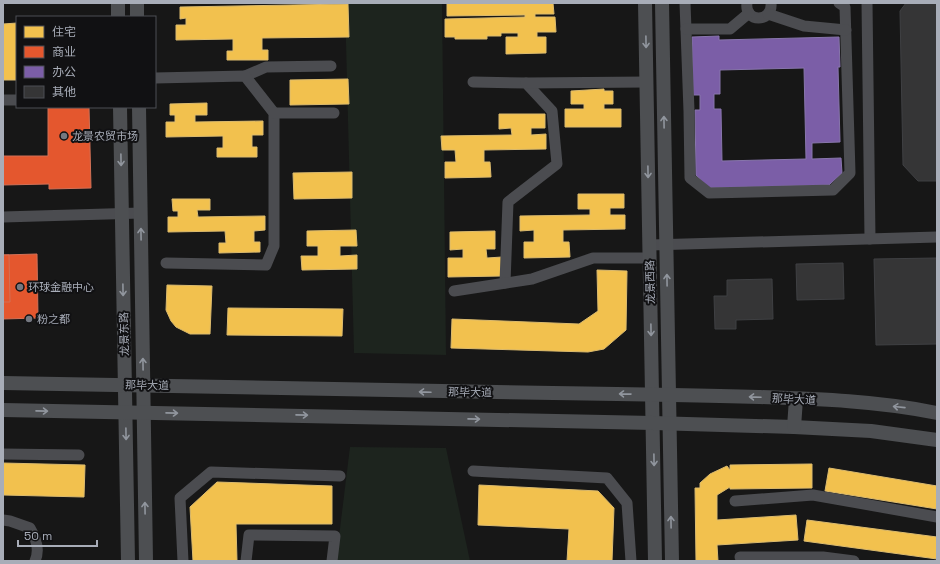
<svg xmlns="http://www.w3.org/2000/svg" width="940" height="564" viewBox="0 0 940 564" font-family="'Space Grotesk','Noto Sans SC',sans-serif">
<rect width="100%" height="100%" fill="#171717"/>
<g fill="#1d241e">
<polygon points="345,3 442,3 446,355 354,353"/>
<polygon points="350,447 446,448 470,561 336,561"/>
</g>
<g fill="#f2c14e" stroke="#dcbb6e">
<polygon points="447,3 553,3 554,14 535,14 535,17 555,17 556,32 537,32 537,37 546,37 546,53 506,54 506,37 518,37 518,33 501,33 501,36 487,36 487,39 455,39 455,37 445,37 445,19 525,17 525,15 447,16"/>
<polygon points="348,4 349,37 262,38 262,50 268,50 268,60 227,60 227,51 233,51 233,39 176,40 176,25 186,25 186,18 180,19 180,7"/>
<polygon points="17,23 17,80 3,80 3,24"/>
<polygon points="348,79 349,104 290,105 290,80"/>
<polygon points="604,89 604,91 613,91 613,104 604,104 604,109 621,109 621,127 565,127 565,109 584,109 584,104 571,104 571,91"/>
<polygon points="207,103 207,115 195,115 195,122 263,121 263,135 252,135 252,147 257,147 257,157 217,157 217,148 223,148 223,136 166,137 166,122 175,122 175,115 170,115 170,104"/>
<polygon points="499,114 545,114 545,128 531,128 531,135 546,134 546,149 484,150 484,162 490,162 491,177 445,178 445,162 456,162 455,150 442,150 441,136 512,135 511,128 499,129"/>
<polygon points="352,172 352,198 294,199 293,173"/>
<polygon points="578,194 624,194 624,208 610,208 610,215 625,215 625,229 563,230 563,242 569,242 570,257 524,258 524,242 534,242 534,230 520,231 520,216 590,215 590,209 578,209"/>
<polygon points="172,199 210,199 210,210 197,210 198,217 265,216 265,230 254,231 254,242 260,242 260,252 219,253 219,243 226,243 225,231 168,232 168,217 178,217 178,211 173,211"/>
<polygon points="356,230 357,246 340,246 340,256 357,255 357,269 302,270 301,256 318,256 318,246 307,246 307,231"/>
<polygon points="495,231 495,249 486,249 487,258 502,257 502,276 448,277 448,258 463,258 463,249 450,250 450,232"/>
<polygon points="597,270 627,271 626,330 604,349 588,352 451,348 452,319 579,324 598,311"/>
<polygon points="167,285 212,286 210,334 190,334 176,327 171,321 166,310"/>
<polygon points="228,308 343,309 342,336 227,335"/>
<polygon points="3,463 85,465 84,497 3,495"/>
<polygon points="812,464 812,488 730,489 730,487 717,495 717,520 796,515 798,540 717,545 718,561 696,561 695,488 700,488 700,483 710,474 727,466 730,470 730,465"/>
<polygon points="829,468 937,486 937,509 825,491"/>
<polygon points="217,482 332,486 332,524 236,524 237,561 193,561 190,507"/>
<polygon points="479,485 598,491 614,508 612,561 567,561 569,529 478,525"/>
<polygon points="807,520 937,537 937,559 804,541"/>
</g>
<g fill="#e4572e" stroke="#d27157">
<polygon points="48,107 89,107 91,188 49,189 49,184 3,185 3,156 48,156"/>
<polygon points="37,254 38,318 3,319 3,255"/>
<polygon points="3,255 9,255 10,302 3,302"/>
</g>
<path fill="#7b5ea7" stroke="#8876ac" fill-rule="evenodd" d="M719,36V40L839,37L840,67H838L840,142L812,143V159L841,158L842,173L829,185L708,188L696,175L695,110H700V95H693L692,37ZM804,68L806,159L722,161L721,109H714V94H720V70Z"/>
<g fill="#353536" stroke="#3f4043">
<polygon points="906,3 937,3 937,181 918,181 903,165 900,11"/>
<polygon points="937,258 937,344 876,345 874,259"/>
<polygon points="843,263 844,299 797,300 796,264"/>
<polygon points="772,279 773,319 736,320 736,329 715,329 714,296 727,296 727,280"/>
</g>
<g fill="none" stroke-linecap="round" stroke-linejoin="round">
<g stroke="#4b4c50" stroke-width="11">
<polyline points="685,3 689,111 690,178 709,193 833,190 850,173 845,7 839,3"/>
<path d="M747,3C744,23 773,23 771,3"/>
<polyline points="867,3 870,239"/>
<polyline points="768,14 804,26 846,30"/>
<polyline points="686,29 730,29 749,13"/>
<polyline points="245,76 266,67 331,66"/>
<polyline points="155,78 245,76 274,113 274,246 266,265 166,263"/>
<polyline points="473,82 526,83 552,111 557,164 508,202 505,283"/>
<polyline points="526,83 647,82"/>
<polyline points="3,100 17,100"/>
<polyline points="274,113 334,113"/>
<polyline points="3,217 141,213"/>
<polyline points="650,245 937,237"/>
<polyline points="454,291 532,279 593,258 650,258"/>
<polyline points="3,454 79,455"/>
<polyline points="473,471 607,478 627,503 631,561"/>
<polyline points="735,501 813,495 937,517"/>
<path d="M3,520L10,521L30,528C36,538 40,550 35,561"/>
<polyline points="740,557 823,557 854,561"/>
<polyline points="183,561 180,498 211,472 340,476"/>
<polyline points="246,561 249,535 335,536 332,561"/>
</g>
<g stroke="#4d4f52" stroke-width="14">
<polyline points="118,3 118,17"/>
<polyline points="137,3 137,17"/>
<polyline points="645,3 655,561"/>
<polyline points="662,3 672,561"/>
<polyline points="120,107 128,561"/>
<polyline points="139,107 146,561"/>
<path d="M3,383C186,386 369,391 553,393C622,394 690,395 759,397C818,399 879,401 937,413"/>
<polyline points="3,410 653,423 794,427 871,431 937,440"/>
<polyline points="794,427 796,399"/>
</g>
</g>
<defs><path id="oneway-shaft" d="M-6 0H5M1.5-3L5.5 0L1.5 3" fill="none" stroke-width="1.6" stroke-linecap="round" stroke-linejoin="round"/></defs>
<g stroke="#91969e">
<use href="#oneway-shaft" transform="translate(646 42) rotate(89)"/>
<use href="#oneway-shaft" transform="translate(664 122) rotate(-91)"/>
<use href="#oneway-shaft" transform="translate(121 160) rotate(89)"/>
<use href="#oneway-shaft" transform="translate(648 172) rotate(89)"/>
<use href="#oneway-shaft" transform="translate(141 234) rotate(-91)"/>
<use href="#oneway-shaft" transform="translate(667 280) rotate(-91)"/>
<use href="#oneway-shaft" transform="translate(123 290) rotate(89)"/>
<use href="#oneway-shaft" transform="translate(651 330) rotate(89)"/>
<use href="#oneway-shaft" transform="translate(143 364) rotate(-91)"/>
<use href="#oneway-shaft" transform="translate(425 392) rotate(-178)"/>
<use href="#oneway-shaft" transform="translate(625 394) rotate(-179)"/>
<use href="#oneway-shaft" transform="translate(755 397) rotate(-178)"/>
<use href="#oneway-shaft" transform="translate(899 407) rotate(-174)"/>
<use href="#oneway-shaft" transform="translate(42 411) rotate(1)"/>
<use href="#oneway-shaft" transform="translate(172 413) rotate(1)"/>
<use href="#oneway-shaft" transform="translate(302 415) rotate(1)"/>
<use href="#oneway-shaft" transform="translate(474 419) rotate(1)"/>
<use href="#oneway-shaft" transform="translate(126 434) rotate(89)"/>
<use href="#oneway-shaft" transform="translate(654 460) rotate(89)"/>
<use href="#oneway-shaft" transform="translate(145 508) rotate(-91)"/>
<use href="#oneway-shaft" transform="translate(671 522) rotate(-91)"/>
</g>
<g fill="#757880" stroke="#111113" stroke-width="1.5">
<circle cx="64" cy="136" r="4"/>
<circle cx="20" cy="287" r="4"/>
<circle cx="29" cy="319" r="4"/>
</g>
<g text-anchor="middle" stroke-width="4" stroke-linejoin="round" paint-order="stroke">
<g font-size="11" fill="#a8adb8" stroke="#111113" text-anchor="start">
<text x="72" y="140">龙景农贸市场</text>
<text x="28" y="291">环球金融中心</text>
<text x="37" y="323">粉之都</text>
</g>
<g font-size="11" fill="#a8adb8" stroke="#111113">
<text transform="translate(650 282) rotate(-91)" y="4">龙景西路</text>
<text transform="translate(124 334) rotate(-91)" y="4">龙景东路</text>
<text transform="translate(147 385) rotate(1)" y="4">那毕大道</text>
<text transform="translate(470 392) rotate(1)" y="4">那毕大道</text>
<text transform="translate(794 399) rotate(3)" y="4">那毕大道</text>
</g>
</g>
<rect width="940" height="564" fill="none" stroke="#a8adb8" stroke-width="8"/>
<rect x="16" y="16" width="140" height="92" fill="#111113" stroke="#4d4f55"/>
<rect x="24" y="26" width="20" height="12" fill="#f2c14e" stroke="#4d4f55"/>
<text x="52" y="36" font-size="12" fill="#a8adb8">住宅</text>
<rect x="24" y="46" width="20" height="12" fill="#e4572e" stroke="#4d4f55"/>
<text x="52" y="56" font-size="12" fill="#a8adb8">商业</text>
<rect x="24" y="66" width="20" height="12" fill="#7b5ea7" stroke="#4d4f55"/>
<text x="52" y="76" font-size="12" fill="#a8adb8">办公</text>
<rect x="24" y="86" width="20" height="12" fill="#353536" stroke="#4d4f55"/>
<text x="52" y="96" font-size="12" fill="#a8adb8">其他</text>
<path d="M18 540v6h79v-6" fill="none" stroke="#a8adb8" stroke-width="2"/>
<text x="24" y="540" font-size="12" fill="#a8adb8" stroke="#111113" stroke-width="3" paint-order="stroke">50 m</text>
</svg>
